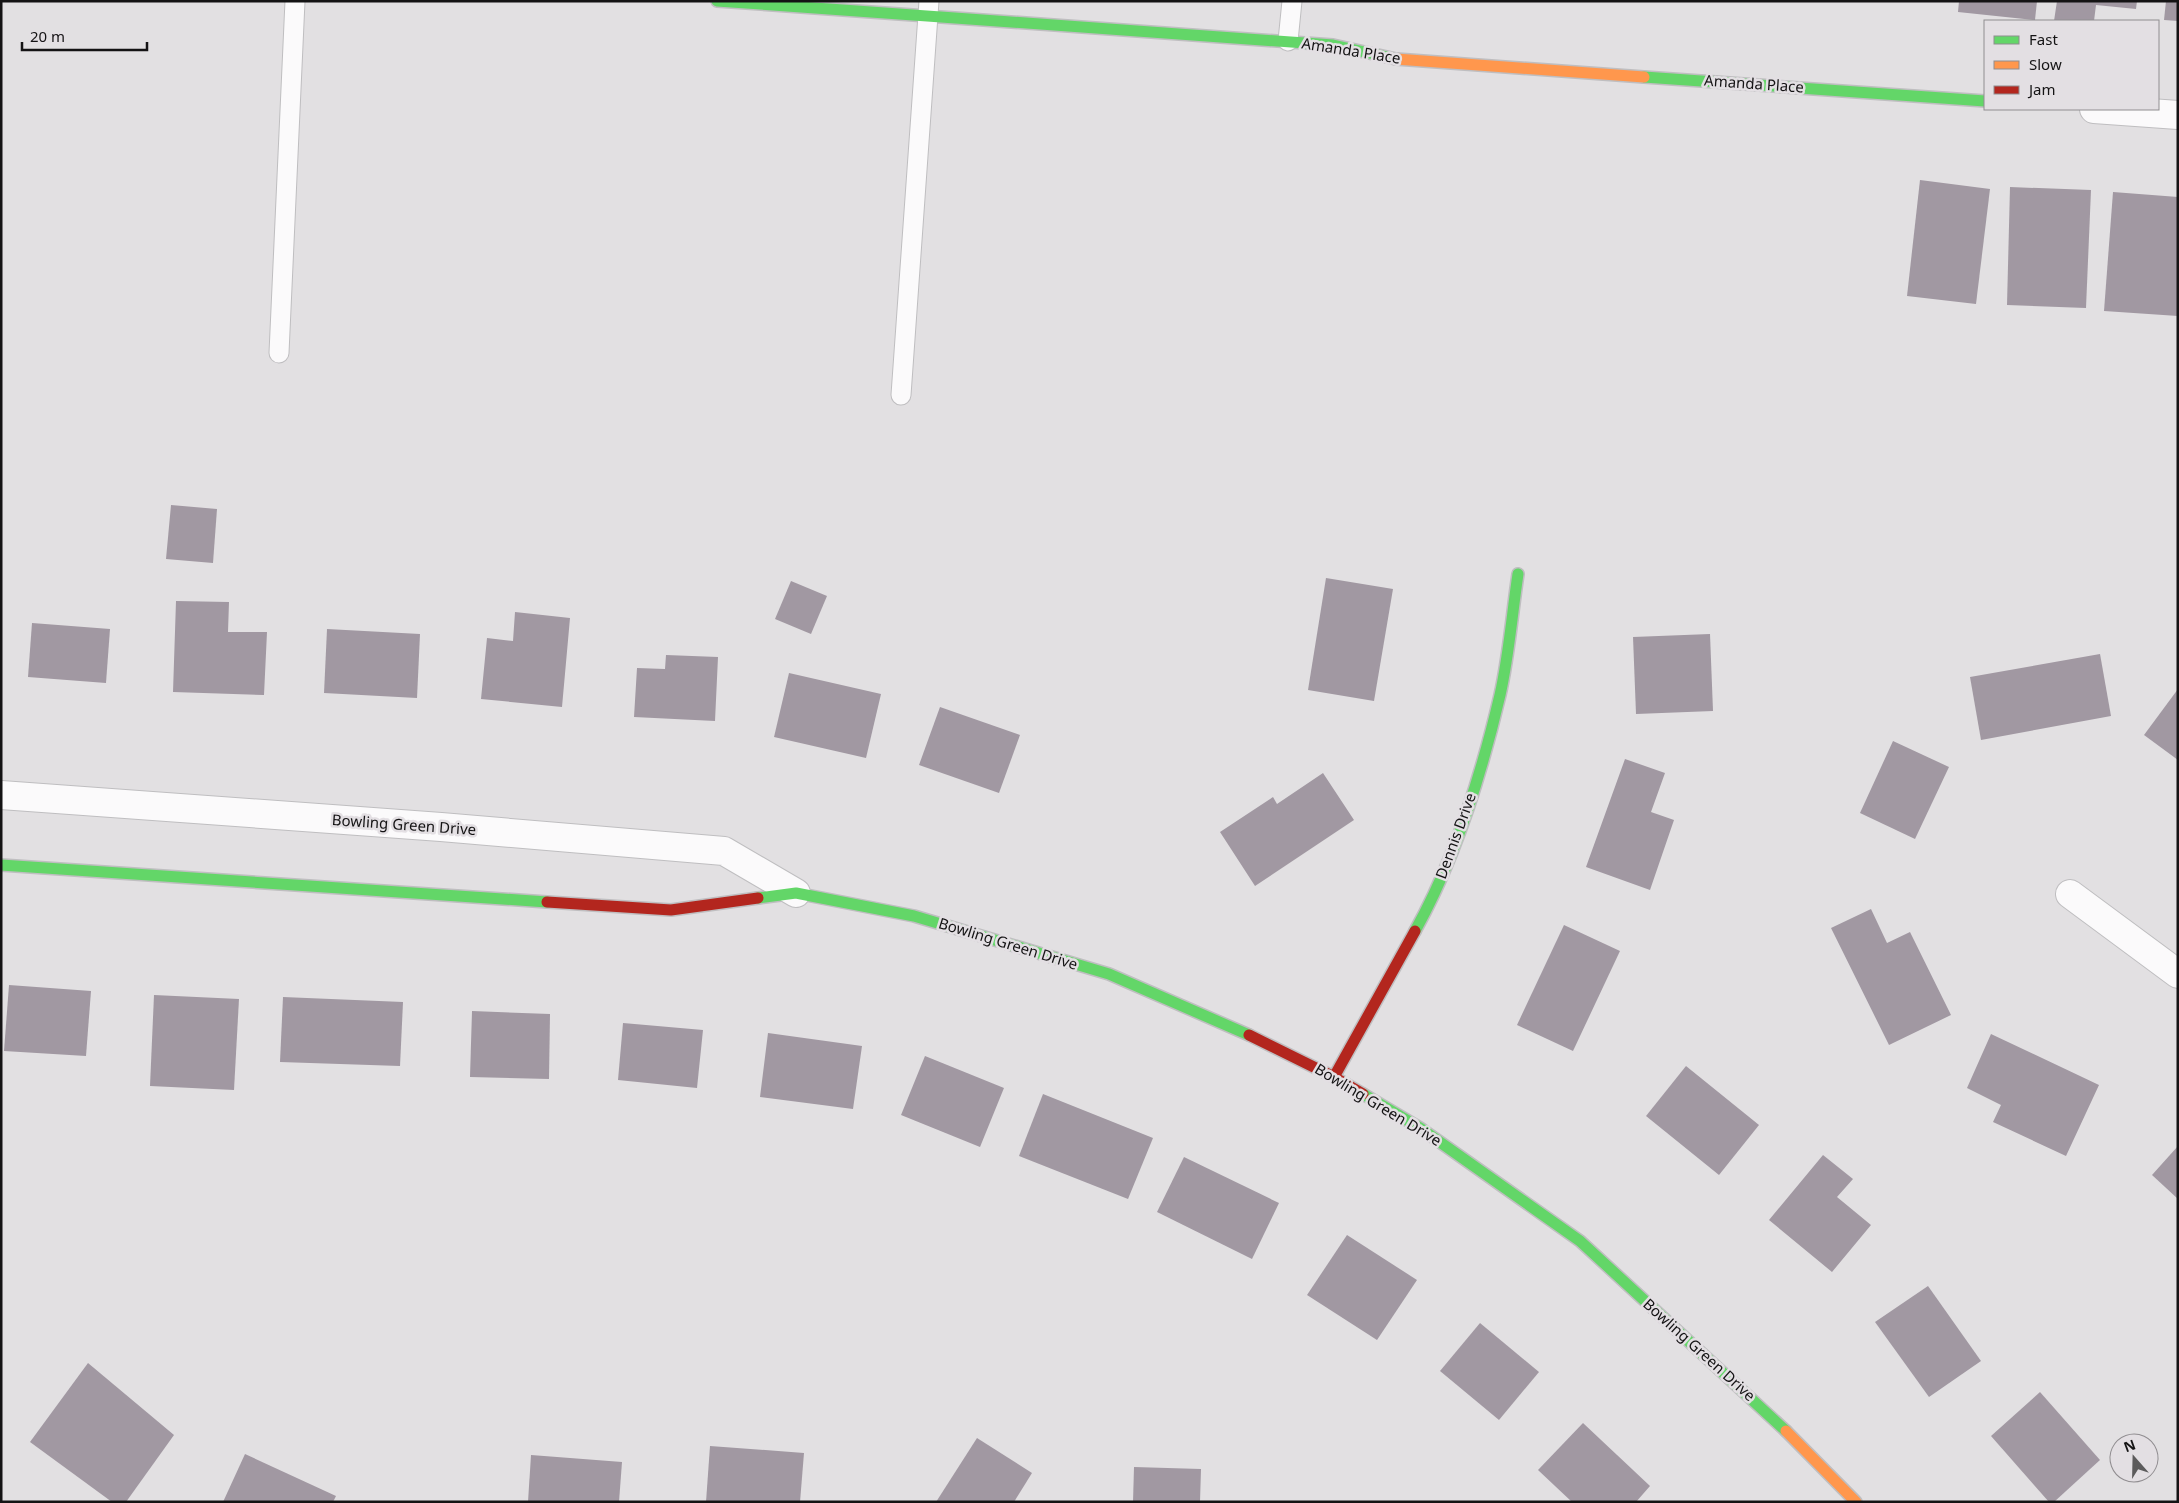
<svg xmlns="http://www.w3.org/2000/svg" width="2179" height="1503" viewBox="0 0 2179 1503" font-family="'Noto Sans',sans-serif">
<rect width="100%" height="100%" fill="#e2e0e2"/>
<g fill="#a198a2">
<polygon points="1959,1 2037,1 2035,20 1958,12"/>
<polygon points="2057,1 2137,1 2136,9 2096,5 2094,21 2054,21"/>
<polygon points="2166,1 2178,1 2178,21 2164,20"/>
<polygon points="1920,180 1990,189 1976,304 1907,296"/>
<polygon points="2010,187 2091,190 2086,308 2007,305"/>
<polygon points="2113,192 2178,197 2178,316 2104,311"/>
<polygon points="171,505 217,509 213,563 166,559"/>
<polygon points="1326,578 1393,589 1374,701 1308,690"/>
<polygon points="791,581 827,596 811,634 775,619"/>
<polygon points="176,601 229,602 228,632 267,632 264,695 173,692"/>
<polygon points="515,612 570,618 562,707 481,699 487,638 513,641"/>
<polygon points="32,623 110,629 106,683 28,677"/>
<polygon points="327,629 420,634 417,698 324,693"/>
<polygon points="1710,634 1713,711 1636,714 1633,637"/>
<polygon points="2100,654 2111,716 1981,740 1970,677"/>
<polygon points="666,655 718,657 715,721 634,717 637,668 665,669"/>
<polygon points="789,673 881,694 866,758 774,737"/>
<polygon points="2178,689 2178,760 2144,735"/>
<polygon points="940,707 1020,735 999,793 919,765"/>
<polygon points="1893,741 1949,767 1915,839 1860,813"/>
<polygon points="1625,759 1665,773 1651,812 1674,820 1650,890 1586,867"/>
<polygon points="1323,773 1354,820 1255,886 1220,832 1273,797 1277,804"/>
<polygon points="1871,909 1887,943 1910,932 1951,1015 1889,1045 1831,928"/>
<polygon points="1564,925 1620,951 1573,1051 1517,1025"/>
<polygon points="9,985 91,991 86,1056 4,1051"/>
<polygon points="154,995 239,999 234,1090 150,1086"/>
<polygon points="283,997 403,1002 400,1066 280,1062"/>
<polygon points="472,1011 550,1014 549,1079 470,1077"/>
<polygon points="623,1023 703,1030 697,1088 618,1080"/>
<polygon points="768,1033 862,1046 853,1109 760,1097"/>
<polygon points="1991,1034 2099,1085 2066,1156 1993,1122 2001,1105 1967,1088"/>
<polygon points="925,1056 1004,1088 980,1147 901,1115"/>
<polygon points="1686,1066 1759,1125 1719,1175 1646,1116"/>
<polygon points="1043,1094 1153,1138 1128,1199 1019,1156"/>
<polygon points="2178,1146 2178,1199 2152,1175"/>
<polygon points="1823,1155 1853,1179 1837,1197 1871,1225 1832,1272 1769,1220"/>
<polygon points="1184,1157 1279,1203 1252,1259 1157,1212"/>
<polygon points="1347,1235 1417,1280 1377,1340 1307,1295"/>
<polygon points="1928,1286 1981,1361 1929,1397 1875,1322"/>
<polygon points="1480,1323 1539,1372 1499,1420 1440,1371"/>
<polygon points="88,1363 174,1435 126,1502 112,1502 30,1442"/>
<polygon points="2040,1392 2100,1460 2054,1502 2049,1502 1991,1436"/>
<polygon points="1583,1423 1650,1486 1636,1502 1572,1502 1538,1470"/>
<polygon points="977,1438 1032,1473 1014,1502 936,1502"/>
<polygon points="710,1446 804,1453 800,1502 706,1502"/>
<polygon points="245,1454 336,1496 333,1502 223,1502"/>
<polygon points="531,1455 622,1462 619,1502 528,1502"/>
<polygon points="1134,1467 1201,1469 1200,1502 1133,1502"/>
</g>
<g fill="none" stroke-linecap="round" stroke-linejoin="round">
<g stroke="#bfbec0" stroke-width="21">
<g id="lane">
<polyline points="1288,41 1292,1"/>
<polyline points="279,353 295,1"/>
<polyline points="901,395 929,1"/>
</g>
</g>
<g stroke="#bfbec0" stroke-width="30">
<g id="street">
<polyline points="2094,109 2178,115"/>
<polyline points="1,795 441,827 724,851 796,893"/>
<polyline points="2070,894 2178,974"/>
</g>
</g>
<g stroke="#bfbec0" stroke-width="14">
<g id="fast">
<polyline points="717,1 1333,45 1396,59"/>
<polyline points="1644,77 1985,101"/>
<polyline points="1,865 547,902"/>
<polyline points="758,898 796,893 914,916 1109,974 1249,1035"/>
<path d="M1415,931C1454,861 1482,772 1500,695C1509,655 1512,614 1518,574"/>
<polyline points="1363,1094 1420,1128 1580,1241 1786,1431"/>
</g>
</g>
<g stroke="#bfbec0" stroke-width="14">
<g id="slow">
<polyline points="1396,59 1644,77"/>
<polyline points="1786,1431 1856,1502"/>
</g>
</g>
<g stroke="#bfbec0" stroke-width="14">
<g id="jam">
<polyline points="547,902 671,910 758,898"/>
<polyline points="1249,1035 1334,1077 1363,1094"/>
<polyline points="1334,1077 1415,931"/>
</g>
</g>
<use href="#lane" stroke="#fbfafb" stroke-width="19"/>
<use href="#street" stroke="#fbfafb" stroke-width="28"/>
<use href="#fast" stroke="#63d668" stroke-width="11"/>
<use href="#slow" stroke="#ff974d" stroke-width="11"/>
<use href="#jam" stroke="#b3261e" stroke-width="11"/>
</g>
<g text-anchor="middle" stroke-width="5" stroke-linejoin="round" paint-order="stroke">
<g font-size="15" fill="#141314" stroke="#e3dfe3">
<text transform="translate(1351 51) rotate(9)" y="5">Amanda Place</text>
<text transform="translate(1754 84) rotate(4)" y="5">Amanda Place</text>
<text transform="translate(404 825) rotate(4)" y="5">Bowling Green Drive</text>
<text transform="translate(1456 836) rotate(-70)" y="5">Dennis Drive</text>
<text transform="translate(1008 944) rotate(17)" y="5">Bowling Green Drive</text>
<text transform="translate(1378 1105) rotate(31)" y="5">Bowling Green Drive</text>
<text transform="translate(1699 1350) rotate(42)" y="5">Bowling Green Drive</text>
</g>
</g>
<rect width="2179" height="1503" fill="none" stroke="#141314" stroke-width="5"/>
<rect x="1984" y="20" width="175" height="90" fill="#e3dfe3" stroke="#908d90"/>
<rect x="1994" y="36" width="25" height="8" fill="#63d668" stroke="#908d90"/>
<text x="2029" y="45" font-size="15" fill="#141314">Fast</text>
<rect x="1994" y="61" width="25" height="8" fill="#ff974d" stroke="#908d90"/>
<text x="2029" y="70" font-size="15" fill="#141314">Slow</text>
<rect x="1994" y="86" width="25" height="8" fill="#b3261e" stroke="#908d90"/>
<text x="2029" y="95" font-size="15" fill="#141314">Jam</text>
<g transform="translate(2134 1458) rotate(340)"><circle r="24" fill="#e3dfe3" stroke="#908d90"/>
<path d="M0-4L9 19L0 12L-9 19Z" fill="#5c5b5c"/>
<text y="-8" font-size="14" font-weight="bold" text-anchor="middle" fill="#141314">N</text>
</g>
<path d="M22 42v8h125v-8" fill="none" stroke="#141314" stroke-width="2.5"/>
<text x="30" y="42" font-size="15" fill="#141314" stroke="#e3dfe3" stroke-width="4" paint-order="stroke">20 m</text>
</svg>
